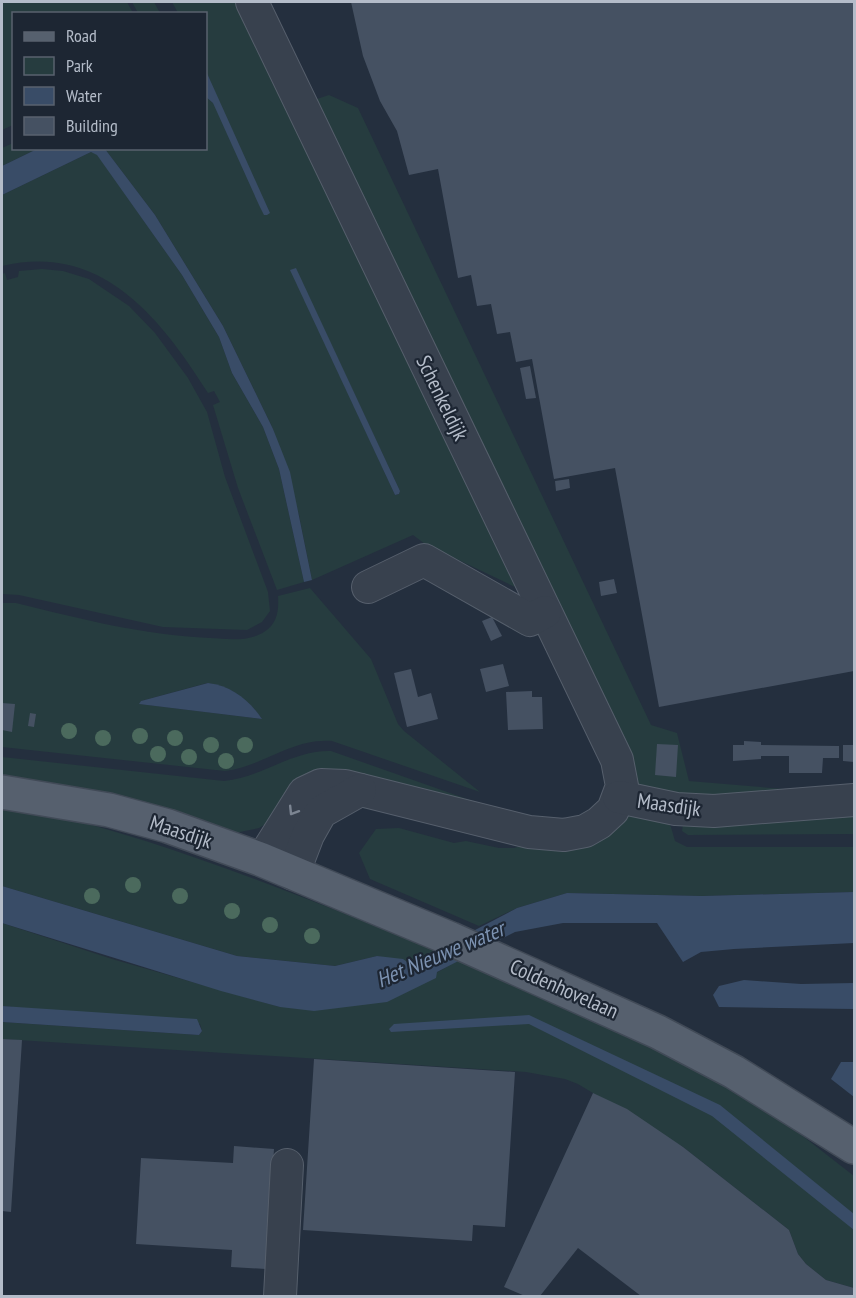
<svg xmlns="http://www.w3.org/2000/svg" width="856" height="1298" viewBox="0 0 856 1298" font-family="'PT Sans Narrow',sans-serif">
<rect width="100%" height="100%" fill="#242f3e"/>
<g fill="#263c3f" fill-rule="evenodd">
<polygon points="2,2 127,2 133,13 14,14 13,125 2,130"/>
<polygon points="132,2 154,2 160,13 138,13"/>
<path d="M172,2H238L515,587L425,544L413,535L312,580L299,515L273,429L223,326L155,215L105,149L206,148V97L213,103L215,93L206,71V14L178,13ZM295,268L400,491L399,494L395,495L338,371Z"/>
<polygon points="329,95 358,108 651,725 677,733 689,781 796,790 691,801 636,791 633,764 317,99"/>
<polygon points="13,143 14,148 37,149 2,166 2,148"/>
<path d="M91,152L97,154L182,275L219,337L232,373L263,427L279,469L304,582L277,590L238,488L213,405L220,402L214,391L208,393C160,317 101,242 2,266V195Z"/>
<polygon points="42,269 63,271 89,279 129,306 155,333 188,378 207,412 225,477 268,592 270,611 262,622 247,630 163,627 19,595 2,594 2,274 5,273 7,280 18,277 19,271"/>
<path d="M310,588L371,659L398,724L404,731L480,792L332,741C292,738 264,766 225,771L2,747V603H16C81,619 143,635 210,638C228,639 248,642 264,632C277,624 279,611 278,596ZM207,683C231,686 248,699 262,719L140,704L141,701Z"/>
<path d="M331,751L484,805L347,774L259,828L235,833L2,778V757L224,781C263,777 292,750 331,751Z"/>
<path d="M2,804C151,832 295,896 437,949L410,964L377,956L335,966L237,956L2,886Z"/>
<polygon points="854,807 854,834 688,835 682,831 683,824"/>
<polygon points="631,810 662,813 671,827 675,841 687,847 854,847 854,892 702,896 567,893 517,908 479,926 370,879 359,853 376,829 399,828 454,843 466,841 499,848 514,848"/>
<polygon points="2,923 112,959 280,1007 436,973 461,959 605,1017 777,1116 854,1176 854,1288 826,1280 806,1264 798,1254 789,1230 683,1147 578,1084 565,1079 526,1072 2,1039 2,1022 199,1035 202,1031 200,1024 2,1006"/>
</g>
<g fill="#394c67">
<polygon points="206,71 270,213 267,215 264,215 259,205 213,103 206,97"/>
<polygon points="37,149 105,149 155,215 223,326 273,429 290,472 312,580 304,582 279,469 263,427 232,373 219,337 182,275 97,155 91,152 2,195 2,166"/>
<polygon points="296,268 400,491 399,494 395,495 290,270"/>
<path d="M208,683C232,686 249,700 262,719L139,704L141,701Z"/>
<polygon points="2,886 237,956 335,966 377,956 403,959 410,964 517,908 567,893 702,896 854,892 854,943 734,949 701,952 683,962 657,923 563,923 515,932 437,972 436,978 387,1002 314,1011 280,1007 221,991 2,923"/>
<polygon points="744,980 801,984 854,983 854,1009 719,1007 713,995 719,986"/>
<polygon points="2,1006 197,1019 202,1031 199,1035 2,1022"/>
<polygon points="529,1015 720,1105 854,1214 854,1230 712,1116 529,1024 391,1032 389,1029 394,1024"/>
<polygon points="841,1062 854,1062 854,1097 831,1079"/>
</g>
<g fill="#455162">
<polygon points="351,2 854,2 854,671 659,707 615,468 554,479 532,359 516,362 510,332 497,334 491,304 477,306 471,275 458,278 438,169 409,175 397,131 380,101 363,56"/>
<polygon points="530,366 536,398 526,399 520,368"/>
<polygon points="569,479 570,488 556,491 555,481"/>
<polygon points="614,579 617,593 601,596 599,582"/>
<polygon points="492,617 502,636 491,641 482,621"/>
<polygon points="503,664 509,686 486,692 480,669"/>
<polygon points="411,669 418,697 431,693 438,719 407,727 394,673"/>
<polygon points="532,691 532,697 542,697 543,729 508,730 506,692"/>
<polygon points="2,703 15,704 12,732 2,730"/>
<polygon points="30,713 36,714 34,727 28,726"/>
<polygon points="744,741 761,742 761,745 839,746 839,758 823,758 822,773 789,773 789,756 761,756 761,759 733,761 733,745 744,745"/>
<polygon points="657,744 678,745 676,777 655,775"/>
<polygon points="843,745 854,745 854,762 843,761"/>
<polygon points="2,1039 22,1040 11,1212 2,1211"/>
<polygon points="314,1059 515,1072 505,1227 473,1225 472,1241 303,1230"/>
<polygon points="593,1093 627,1109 683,1147 789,1230 798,1254 806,1264 826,1280 854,1288 854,1296 641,1296 578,1248 540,1296 525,1296 504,1287"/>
<polygon points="234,1146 274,1149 266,1269 231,1267 232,1250 136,1244 141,1158 233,1163"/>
</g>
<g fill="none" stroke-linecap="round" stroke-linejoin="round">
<g stroke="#565f6c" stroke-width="34">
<g id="minor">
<polyline points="252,2 617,760 622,786 613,810 599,823 585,831 564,835 529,832 345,786 321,785 304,793 267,852 260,859"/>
<polyline points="368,587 424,560 530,620 545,612"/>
<polyline points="619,797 676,809 714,811 854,800"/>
<polyline points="293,874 308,835 321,812 360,790"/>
<polyline points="280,1296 287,1165"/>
</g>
</g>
<g stroke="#414a57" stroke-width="36">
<polyline id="major" points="2,792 109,810 168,826 260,859 451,939 658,1032 734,1072 854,1147"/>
</g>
<use href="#minor" stroke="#38414e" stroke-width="32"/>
<use href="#major" stroke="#56606e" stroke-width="33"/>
</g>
<g fill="#4b6a5d">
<circle cx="69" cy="731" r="8"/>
<circle cx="140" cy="736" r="8"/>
<circle cx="103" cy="738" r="8"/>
<circle cx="175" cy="738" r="8"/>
<circle cx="211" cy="745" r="8"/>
<circle cx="245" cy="745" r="8"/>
<circle cx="158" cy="754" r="8"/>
<circle cx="189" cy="757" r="8"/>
<circle cx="226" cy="761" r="8"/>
<circle cx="133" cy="885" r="8"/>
<circle cx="92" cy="896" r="8"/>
<circle cx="180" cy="896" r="8"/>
<circle cx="232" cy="911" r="8"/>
<circle cx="270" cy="925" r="8"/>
<circle cx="312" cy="936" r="8"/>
</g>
<defs><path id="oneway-chevron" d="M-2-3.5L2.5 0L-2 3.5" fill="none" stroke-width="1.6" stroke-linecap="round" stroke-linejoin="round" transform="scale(1.5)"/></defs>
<use stroke="#7c8592" href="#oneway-chevron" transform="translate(293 811) rotate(122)"/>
<g text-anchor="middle" stroke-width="4.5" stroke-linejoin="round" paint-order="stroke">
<g font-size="21" fill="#b4bcc9" stroke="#1d2633">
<text transform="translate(442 398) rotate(64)" y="7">Schenkeldijk</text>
<text transform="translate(669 805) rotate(8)" y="7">Maasdijk</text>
<text transform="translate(181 832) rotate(18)" y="7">Maasdijk</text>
<text transform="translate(564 989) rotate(24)" y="7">Coldenhovelaan</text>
</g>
<g font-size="22" font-style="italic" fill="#7c92b1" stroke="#1d2633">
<text transform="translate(440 954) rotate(-23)" y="8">Het Nieuwe water</text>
</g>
</g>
<rect width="856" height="1298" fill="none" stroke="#b4bcc9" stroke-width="6"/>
<rect x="12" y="12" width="195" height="138" fill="#1d2633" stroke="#59626f" stroke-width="1.5"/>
<rect x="24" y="32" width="30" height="9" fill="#56606e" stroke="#59626f" stroke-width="1.5"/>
<text x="66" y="42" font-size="18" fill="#b4bcc9">Road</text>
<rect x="24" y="57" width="30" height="18" fill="#263c3f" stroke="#59626f" stroke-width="1.5"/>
<text x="66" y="72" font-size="18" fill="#b4bcc9">Park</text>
<rect x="24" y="87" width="30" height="18" fill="#394c67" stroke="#59626f" stroke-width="1.5"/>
<text x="66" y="102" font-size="18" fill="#b4bcc9">Water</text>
<rect x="24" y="117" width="30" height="18" fill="#455162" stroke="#59626f" stroke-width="1.5"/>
<text x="66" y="132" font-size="18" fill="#b4bcc9">Building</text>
</svg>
